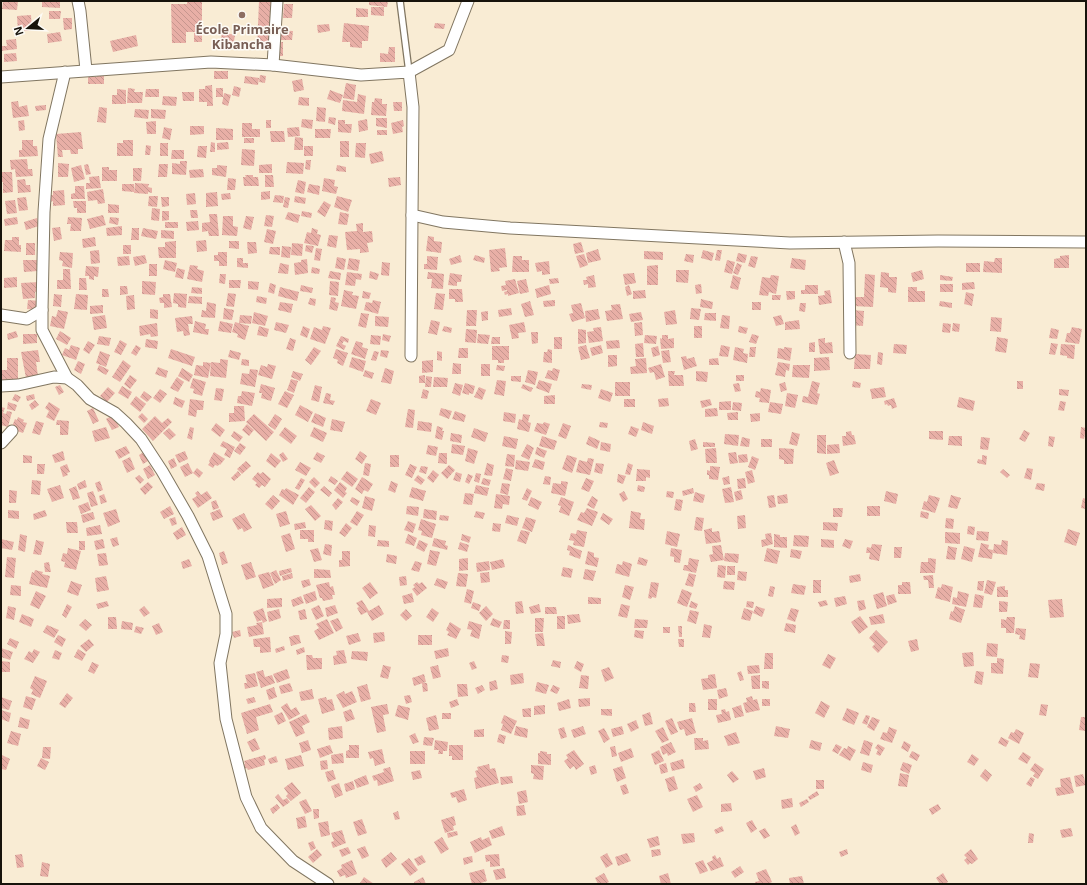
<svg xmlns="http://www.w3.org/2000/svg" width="1087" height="885" viewBox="0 0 1087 885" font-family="'Open Sans',sans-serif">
<defs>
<pattern id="building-back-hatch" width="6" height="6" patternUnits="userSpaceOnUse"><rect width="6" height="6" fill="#e8afa6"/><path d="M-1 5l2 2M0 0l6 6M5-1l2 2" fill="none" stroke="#c6968e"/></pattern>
</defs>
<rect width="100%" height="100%" fill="#f9ecd4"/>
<g fill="url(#building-back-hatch)">
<polygon points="3,1 18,1 17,10 2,9"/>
<polygon points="42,1 60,1 60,8 42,7"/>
<polygon points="187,1 202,1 202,32 186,32 186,43 172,43 171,4 187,4"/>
<polygon points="259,1 274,1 272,50 257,49"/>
<polygon points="369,1 388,1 387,7 369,5"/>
<polygon points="284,4 293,4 292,18 283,18"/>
<polygon points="371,7 384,7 384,16 371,15"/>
<polygon points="356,8 368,9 368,17 356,17"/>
<polygon points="49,11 61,11 60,19 49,19"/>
<polygon points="31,15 32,30 18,32 17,16"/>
<polygon points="63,18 72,18 72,29 64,30"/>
<polygon points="344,23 369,26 368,41 362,41 362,48 350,47 350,42 342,42"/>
<polygon points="435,23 445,24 444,29 434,28"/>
<polygon points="329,24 330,31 318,33 317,25"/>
<polygon points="279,30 293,31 292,40 279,40"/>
<polygon points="60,32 62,41 48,43 47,34"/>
<polygon points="222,32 235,35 233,47 220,45"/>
<rect x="194" y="33" width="8" height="9"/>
<polygon points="136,35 138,46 113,52 110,41"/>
<polygon points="16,39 17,49 1,51 1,46 7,46 6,40"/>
<polygon points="278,42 283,42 283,56 277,56"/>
<polygon points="389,47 395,47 395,62 380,62 380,53 388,54"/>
<polygon points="16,53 17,61 4,62 4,54"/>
<rect x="214" y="71" width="14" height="8"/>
<polygon points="97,73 104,73 104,84 88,84 88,77 97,77"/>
<polygon points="260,75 266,76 265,83 259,82"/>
<polygon points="245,76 259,78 258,85 244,83"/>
<polygon points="302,79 304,90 294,92 292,81"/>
<polygon points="346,83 356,85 354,100 343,98"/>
<polygon points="212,85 213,106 207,106 207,102 199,102 199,89 205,89 205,86"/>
<polygon points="234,86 241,88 239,97 232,95"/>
<polygon points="128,88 135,89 134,92 143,92 142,103 127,103"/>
<rect x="216" y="88" width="7" height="9"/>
<polygon points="117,89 126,90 126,104 112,104 112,95 117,95"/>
<polygon points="146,89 159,89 159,97 145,97"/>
<polygon points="330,90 343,95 340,103 327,99"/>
<polygon points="182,92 194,92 194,101 183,101"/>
<polygon points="224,93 231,95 228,106 222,104"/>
<polygon points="358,94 366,96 364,114 342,111 343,100 357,102"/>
<polygon points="163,96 177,97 176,106 162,105"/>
<polygon points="299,97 309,98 309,106 298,105"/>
<polygon points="375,98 382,99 382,104 387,104 386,116 371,115 372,102 374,102"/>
<polygon points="18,101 19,107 27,105 29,116 13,118 11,102"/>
<polygon points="393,102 402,102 402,111 394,111"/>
<polygon points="46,105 46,110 36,111 35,106"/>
<polygon points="99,107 107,108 106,123 97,122"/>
<polygon points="317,107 326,108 325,122 316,121"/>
<polygon points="135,109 149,110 148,119 134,117"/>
<polygon points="151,109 166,110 165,119 151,118"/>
<polygon points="329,117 336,118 335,125 328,123"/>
<polygon points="376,118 387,118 387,128 376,126"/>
<polygon points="302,119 313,120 312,129 301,127"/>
<polygon points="367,119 368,130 359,132 358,121"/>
<polygon points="24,120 25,130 19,131 18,121"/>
<rect x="266" y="120" width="5" height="8"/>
<polygon points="338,120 345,120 345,124 352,124 351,133 338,132"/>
<polygon points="403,120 404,126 402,127 403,132 393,134 391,123"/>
<polygon points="156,121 156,134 147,134 146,122"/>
<polygon points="242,123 252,123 252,129 260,129 260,137 242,137"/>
<polygon points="190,126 204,126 204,134 190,135"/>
<polygon points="164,127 172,129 170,140 162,138"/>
<polygon points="299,127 300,136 288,137 287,128"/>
<polygon points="216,128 233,129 233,140 216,140"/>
<polygon points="315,129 331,129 330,138 315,138"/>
<rect x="377" y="130" width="10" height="5"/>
<polygon points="270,131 284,131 285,142 271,142"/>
<polygon points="81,132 83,149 78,149 78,154 71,154 70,150 62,150 63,157 58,157 56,134"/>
<polygon points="295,137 303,138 303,150 294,150"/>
<rect x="244" y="138" width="10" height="5"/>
<polygon points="22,140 33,140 33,146 37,146 38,156 19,157 19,150 22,150"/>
<polygon points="123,140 133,140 133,156 117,156 117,143 123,143"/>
<rect x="340" y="141" width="9" height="16"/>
<polygon points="211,142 215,143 215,152 210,152"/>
<polygon points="228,142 229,149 217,150 217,143"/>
<rect x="160" y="143" width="8" height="13"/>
<polygon points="356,143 366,143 365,158 355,157"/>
<polygon points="146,145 151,146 150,155 145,155"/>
<polygon points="198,146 207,146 206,158 197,157"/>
<rect x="304" y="146" width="9" height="10"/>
<polygon points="242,149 255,150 254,166 241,165"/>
<polygon points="172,150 184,150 184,159 171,159"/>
<polygon points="382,151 384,161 371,164 369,154"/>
<polygon points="27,159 28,169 32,169 33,176 16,177 15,169 11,170 10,160"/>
<polygon points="306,160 311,160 310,170 305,169"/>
<polygon points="180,161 187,161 186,175 172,174 172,163 180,164"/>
<polygon points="287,162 304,163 303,174 286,173"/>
<polygon points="58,163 69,164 68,177 58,177"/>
<polygon points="88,164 91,174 86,175 84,165"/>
<polygon points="159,164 168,164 167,177 158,177"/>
<polygon points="272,164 272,173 259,173 259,165"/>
<polygon points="81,165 85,179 74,182 71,168"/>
<polygon points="217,165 227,166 226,177 212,175 212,168 217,168"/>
<polygon points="337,165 346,167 346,172 336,171"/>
<polygon points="102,167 109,167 109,170 117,170 117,181 102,181"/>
<polygon points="133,168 142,168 141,181 133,181"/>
<polygon points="203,169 204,177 190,178 189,170"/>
<polygon points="1,172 12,172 13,192 3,193 3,182 1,182"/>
<polygon points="245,175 253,175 253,177 258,177 259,186 244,186 243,177 246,177"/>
<polygon points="265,175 273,175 274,187 265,187"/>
<polygon points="99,176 101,188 86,189 86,183 90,183 89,177"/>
<polygon points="400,177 401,185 389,187 388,178"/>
<polygon points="228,178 236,179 235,190 227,190"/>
<polygon points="324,178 335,180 334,186 338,187 336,194 322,191"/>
<polygon points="25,179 26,185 30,185 31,192 18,193 17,180"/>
<polygon points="298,180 306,182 304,194 295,192"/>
<polygon points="135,183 149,184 148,187 152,188 152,193 148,192 148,194 134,193"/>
<polygon points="122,184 134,184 134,192 122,191"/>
<polygon points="309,184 320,186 319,195 307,192"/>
<polygon points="75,186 84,186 85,199 71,199 71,194 75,193"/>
<polygon points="103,189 105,203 98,204 97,200 88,201 87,192"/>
<polygon points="64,190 65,205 53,206 53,201 50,202 49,195 53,195 53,191"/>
<polygon points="270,191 270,199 261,200 261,192"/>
<polygon points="217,192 218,206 206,207 206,193"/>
<polygon points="195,193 196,204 187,205 186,194"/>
<polygon points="230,193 231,199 222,200 221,194"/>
<polygon points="275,195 284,196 283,203 273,202"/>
<polygon points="149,196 158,196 157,207 148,206"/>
<polygon points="295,196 306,198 305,204 294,202"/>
<polygon points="337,196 352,200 348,212 334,207"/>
<polygon points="26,197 28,210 19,211 17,198"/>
<polygon points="161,197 169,197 169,206 162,207"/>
<polygon points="285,197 290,198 288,208 283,207"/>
<polygon points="15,200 17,213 7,214 5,201"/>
<polygon points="73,201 86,201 86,213 77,213 77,208 74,208"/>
<polygon points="324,201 331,205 325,217 317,212"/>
<polygon points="108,204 119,205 119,213 108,213"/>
<polygon points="152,208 160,209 159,221 151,220"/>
<polygon points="190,210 197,210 198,218 191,218"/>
<polygon points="162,211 169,211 169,220 162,221"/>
<polygon points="302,211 312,213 311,218 301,216"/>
<polygon points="288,212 300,215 298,223 285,219"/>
<polygon points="340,212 349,214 347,225 338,224"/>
<polygon points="209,214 217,214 219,236 209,236 208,231 202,232 202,223 210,222"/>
<polygon points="103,215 106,225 90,229 87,219"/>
<polygon points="266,215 274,216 272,227 264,226"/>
<polygon points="223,216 233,216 233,226 238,227 237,236 222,235"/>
<polygon points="246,216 254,217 251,230 243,228"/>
<polygon points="17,217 18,224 5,226 4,219"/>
<polygon points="68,217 82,218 81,231 70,231 71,224 67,224"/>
<polygon points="110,217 119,218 118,225 109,223"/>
<polygon points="37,218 39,226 26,230 24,222"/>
<polygon points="198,221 199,230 187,231 186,222"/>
<rect x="165" y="222" width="13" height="6"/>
<polygon points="363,223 363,232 372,231 373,242 367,243 369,252 360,253 360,249 347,250 345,232 357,231 356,224"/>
<polygon points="122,226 122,235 107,236 106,228"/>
<polygon points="60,227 62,239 54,241 52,228"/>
<polygon points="132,228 139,228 139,240 131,240"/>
<polygon points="143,228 158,231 156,239 141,236"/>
<polygon points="312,228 318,230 317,234 321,235 318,246 304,243 307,232 311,233"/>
<polygon points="267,229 276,231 273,244 264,242"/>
<polygon points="161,230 174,231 174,239 161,238"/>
<polygon points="329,235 338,236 336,248 327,246"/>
<polygon points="428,236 434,237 434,241 442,242 441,253 426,251"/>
<polygon points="12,237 19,237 19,245 21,245 21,252 4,251 5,240 12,240"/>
<polygon points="95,237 96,246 83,248 82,239"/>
<polygon points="206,240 207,251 197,252 196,241"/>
<polygon points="176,241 176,258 159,258 158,247 165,247 165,242"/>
<polygon points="229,241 239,241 239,249 229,248"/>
<polygon points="247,242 256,242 257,253 248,254"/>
<polygon points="581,242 584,252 575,254 573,244"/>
<rect x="26" y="243" width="9" height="12"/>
<polygon points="292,243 303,244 302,256 291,255"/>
<rect x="123" y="245" width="8" height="9"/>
<polygon points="306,245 314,246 312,253 305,251"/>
<polygon points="282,246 291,247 290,258 281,257"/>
<polygon points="270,247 280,247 280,255 269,254"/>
<polygon points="316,248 322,249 320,261 314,260"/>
<polygon points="505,248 507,267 499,268 500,271 491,272 489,250"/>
<polygon points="598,249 601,260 588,263 586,253"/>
<polygon points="99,250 100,263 91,264 90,251"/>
<polygon points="703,250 714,253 712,261 701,258"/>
<polygon points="717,250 722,250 720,261 715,260"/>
<polygon points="644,251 663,252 663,260 644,259"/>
<polygon points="60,252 73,253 72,268 62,266 63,261 59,260"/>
<polygon points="218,252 227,252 227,266 219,266 219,261 214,261 214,255 218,255"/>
<polygon points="738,253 747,255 745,263 736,261"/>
<polygon points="584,254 588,265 580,268 576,256"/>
<polygon points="686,254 694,255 693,263 684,261"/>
<polygon points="145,255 147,263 135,266 133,257"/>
<polygon points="460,255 462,262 451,265 449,259"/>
<polygon points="475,255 485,258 484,263 473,260"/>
<polygon points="1069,255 1069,268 1054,268 1054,259 1060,258 1060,256"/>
<polygon points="129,256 130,265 118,266 117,257"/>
<polygon points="427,256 438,257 437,270 424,269 424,264 427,264"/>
<polygon points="513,256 522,256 522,260 529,260 529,272 512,272"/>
<polygon points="751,256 758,257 755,268 748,266"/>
<polygon points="337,257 346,259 344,270 335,268"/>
<polygon points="237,258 243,258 243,263 248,263 248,268 237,267"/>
<polygon points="349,258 360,260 358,271 347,269"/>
<polygon points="792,258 806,260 805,270 790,268"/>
<polygon points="995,258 1002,258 1002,273 983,272 984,261 994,262"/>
<polygon points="307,259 308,273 295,275 294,263 301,262 301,260"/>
<polygon points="23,260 38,260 38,271 24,272"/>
<polygon points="165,260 177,263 175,272 163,269"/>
<polygon points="727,260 735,262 732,274 724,272"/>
<polygon points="549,261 550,274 542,275 542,271 537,272 535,263"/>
<polygon points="382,262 390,263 389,276 381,275"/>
<polygon points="280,263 289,265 288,274 278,273"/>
<polygon points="737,263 742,265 738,275 733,273"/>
<rect x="966" y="263" width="14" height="9"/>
<rect x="149" y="264" width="8" height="12"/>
<polygon points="190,265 198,266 197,269 204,271 202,282 187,279"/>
<polygon points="658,265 658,285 647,285 647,266"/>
<polygon points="86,266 99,267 98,277 94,276 94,280 89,279 89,276 85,276"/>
<polygon points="312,267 320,269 319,274 311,273"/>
<polygon points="177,268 185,270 183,279 175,277"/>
<polygon points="63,269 70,269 71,289 57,289 57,280 63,280"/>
<polygon points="676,270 689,270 688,283 676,282"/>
<polygon points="922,270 924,279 913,282 911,273"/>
<polygon points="330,271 341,273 340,280 328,278"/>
<polygon points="370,271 379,274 377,280 369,278"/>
<polygon points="347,272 362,274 361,280 356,279 355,286 345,285"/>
<polygon points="428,272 444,274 443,289 431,288 432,279 427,279"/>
<polygon points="881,272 889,273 889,277 897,277 896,293 888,292 888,288 880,287"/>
<polygon points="450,273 462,275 461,282 457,282 457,286 448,285"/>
<polygon points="634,273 636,283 625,285 623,274"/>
<polygon points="220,274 226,274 225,284 219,283"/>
<polygon points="865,274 875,275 873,307 853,306 853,297 864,297"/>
<polygon points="594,275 596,287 588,288 588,284 584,285 583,280 587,280 586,277"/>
<polygon points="733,275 741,278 738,290 730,288"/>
<polygon points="771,275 779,276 776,294 769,292 768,296 759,295 762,277 770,278"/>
<polygon points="940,275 953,277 952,281 940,280"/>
<polygon points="17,277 17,287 4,288 4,278"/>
<polygon points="79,278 86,278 87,290 79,290"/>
<polygon points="558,278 559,283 550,284 549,279"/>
<polygon points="515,279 519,293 508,296 508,294 505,295 504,292 507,291 507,290 502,291 501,286 506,285 505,281"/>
<polygon points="526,279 529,292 520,294 517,281"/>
<polygon points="229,280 241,280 240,288 229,288"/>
<polygon points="142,281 156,282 155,295 142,294"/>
<polygon points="248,281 259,282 258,290 248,289"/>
<polygon points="330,281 339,282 338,296 329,295"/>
<polygon points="39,282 39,291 35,292 35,298 23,299 21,283"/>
<polygon points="974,282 975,289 962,290 962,283"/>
<polygon points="270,283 276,285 274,294 268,292"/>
<polygon points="701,284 702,293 696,294 695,285"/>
<rect x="940" y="284" width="13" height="8"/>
<polygon points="301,285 313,288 312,293 300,291"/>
<polygon points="549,285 551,294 537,298 535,289"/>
<polygon points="629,285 632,294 627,296 625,287"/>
<polygon points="805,285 818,285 818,294 801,294 801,290 805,290"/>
<polygon points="120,286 127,286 128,294 120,295"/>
<polygon points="192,287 202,288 202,294 191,293"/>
<polygon points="280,287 299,292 297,301 278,296"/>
<polygon points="908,287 917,287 917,291 925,291 925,302 908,302"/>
<polygon points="102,289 108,289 109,297 102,297"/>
<polygon points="449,289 462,289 463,302 455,302 455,299 449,299"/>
<polygon points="344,290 353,292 352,295 359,296 356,309 341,306"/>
<polygon points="645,290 646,298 633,299 633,291"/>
<polygon points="830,290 832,303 819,305 818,296 825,295 824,291"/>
<polygon points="363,291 371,293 369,299 362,298"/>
<polygon points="786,291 795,291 795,299 787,300"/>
<polygon points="966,292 974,294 972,306 964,304"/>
<polygon points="174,293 187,294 186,308 178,307 178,304 173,303"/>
<polygon points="228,293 236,294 234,307 226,306"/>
<polygon points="436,293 445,294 443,310 434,309"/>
<polygon points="54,294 62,295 61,307 53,306"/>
<polygon points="76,294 88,295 87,310 74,309"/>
<polygon points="163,294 170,294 172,307 164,308 164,303 160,303 159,298 163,297"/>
<polygon points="134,295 135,309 127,310 126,296"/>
<polygon points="772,295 781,295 780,300 772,300"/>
<polygon points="189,296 202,297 202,304 188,303"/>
<polygon points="257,296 267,298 266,304 256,302"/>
<polygon points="331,297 336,298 335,302 339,303 337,311 329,309"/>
<polygon points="310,298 316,299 315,306 308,304"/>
<polygon points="701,299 713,302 712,309 700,307"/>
<polygon points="28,300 41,301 40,310 27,309"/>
<polygon points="373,300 381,302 378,314 364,310 366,302 372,303"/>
<polygon points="555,300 555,306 544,307 543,301"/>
<polygon points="530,301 534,315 525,317 521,304"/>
<polygon points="940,301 952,303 952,308 939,306"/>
<polygon points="207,302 216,304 215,318 201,317 202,310 206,311"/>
<polygon points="280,302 293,304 291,313 278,310"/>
<rect x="752" y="302" width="9" height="8"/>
<polygon points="581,303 585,318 572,322 569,314 573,313 571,305"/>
<polygon points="800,303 806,303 805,312 799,311"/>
<polygon points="620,304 623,319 607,321 605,311 612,310 611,305"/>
<polygon points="103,305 103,313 90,314 90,306"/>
<polygon points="224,308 234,310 232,320 223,319"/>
<polygon points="511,308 512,315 499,317 498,310"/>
<polygon points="691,308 701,309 699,320 690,319"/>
<polygon points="150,309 158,310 158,319 150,318"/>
<polygon points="598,309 600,319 586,322 585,311"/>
<polygon points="58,310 68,312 64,329 50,326 52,316 56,317"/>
<polygon points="467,310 477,310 476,326 466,326"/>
<polygon points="675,310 677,324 666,325 664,312"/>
<polygon points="852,310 864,311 863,326 851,325"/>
<polygon points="488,311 488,320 482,321 481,312"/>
<polygon points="254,312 268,316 265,326 252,323"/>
<polygon points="641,312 643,320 631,322 629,314"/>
<polygon points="361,313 369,314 366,328 358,326"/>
<polygon points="705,313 716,313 716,321 704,320"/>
<polygon points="105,315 107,328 94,330 92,317"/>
<polygon points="240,315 252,316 251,324 239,323"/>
<polygon points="722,315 730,316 729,329 720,328"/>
<polygon points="781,315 784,324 776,326 773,317"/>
<polygon points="192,316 193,324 188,324 190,335 184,336 183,331 177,332 175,318"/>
<polygon points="375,316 389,317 388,327 375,326"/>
<polygon points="991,317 1002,318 1001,332 990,331"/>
<polygon points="431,320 440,322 437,335 428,333"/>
<polygon points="799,320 800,329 785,330 785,322"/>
<polygon points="195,321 206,324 205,329 209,329 208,335 193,332"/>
<polygon points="220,321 233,324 231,333 218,331"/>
<polygon points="235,322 249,326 245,340 237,337 238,334 232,332"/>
<polygon points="276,322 289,325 286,333 274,330"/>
<polygon points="524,322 526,332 518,333 519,338 512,339 509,325"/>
<polygon points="642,322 643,335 635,336 634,323"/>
<polygon points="157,323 158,336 151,337 150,334 140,336 139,326"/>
<polygon points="943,323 951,324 950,333 942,332"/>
<polygon points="953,323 960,324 959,332 952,331"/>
<polygon points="259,326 269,329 267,337 257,335"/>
<polygon points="303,326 310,329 307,338 300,335"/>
<polygon points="323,326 331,328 325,344 310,339 314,327 322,330"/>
<polygon points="444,326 452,328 451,333 442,331"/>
<rect x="694" y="326" width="8" height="12"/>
<polygon points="739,326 748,328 746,334 738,332"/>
<polygon points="601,327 603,341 589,343 587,332 594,331 593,328"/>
<polygon points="1072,327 1082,329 1079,344 1065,342 1067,333 1070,333"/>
<polygon points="1051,328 1059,330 1057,339 1049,338"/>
<polygon points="466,329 477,330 476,343 465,342"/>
<polygon points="578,329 586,330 586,343 578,344"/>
<polygon points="16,331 18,337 8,340 7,334"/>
<polygon points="60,331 71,338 67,345 56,339"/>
<polygon points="531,332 538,332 538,343 532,344"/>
<polygon points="23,334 37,334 37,343 23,344"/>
<polygon points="383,334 391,336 389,342 382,340"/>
<polygon points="478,334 490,335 488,344 477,343"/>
<polygon points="752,334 759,336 756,344 749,342"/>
<polygon points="371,335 381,336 380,345 370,344"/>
<polygon points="645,335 657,336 656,344 644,343"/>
<polygon points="662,335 668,335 668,339 674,338 674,348 661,349 660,338 662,339"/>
<polygon points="99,336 111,338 109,346 97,344"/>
<polygon points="341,336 349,339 348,343 344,341 342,344 346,346 344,350 336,346"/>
<polygon points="492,337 500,337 500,344 491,344"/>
<rect x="554" y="337" width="8" height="12"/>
<polygon points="997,337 1008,339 1006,353 995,351"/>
<polygon points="290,338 296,340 293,351 286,349"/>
<polygon points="825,338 825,343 832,342 833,353 820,354 818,339"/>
<polygon points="146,339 158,341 157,349 145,347"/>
<polygon points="120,340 127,344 121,355 114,352"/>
<polygon points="619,340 620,348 607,349 606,341"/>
<polygon points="88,341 95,345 89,354 83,350"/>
<polygon points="356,341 363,343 362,347 368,349 365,359 351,354"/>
<polygon points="815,342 815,352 809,352 809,343"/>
<polygon points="643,343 644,357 636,357 635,344"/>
<polygon points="1051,343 1058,344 1055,355 1049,354"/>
<polygon points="894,344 907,345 906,354 893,353"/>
<polygon points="1061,344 1075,345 1074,359 1067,358 1067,356 1060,355"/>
<polygon points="71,345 80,348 76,360 62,355 65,348 69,350"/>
<polygon points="136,345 141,348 136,356 131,353"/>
<polygon points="586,345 590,358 581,360 578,347"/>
<polygon points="601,345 603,353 592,356 590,348"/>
<polygon points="721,345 730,347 728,357 719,356"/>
<polygon points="492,346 509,346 509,360 504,360 504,363 498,363 498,360 492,360"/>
<polygon points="658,346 660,355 653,357 651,348"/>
<polygon points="314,347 321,351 311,365 305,360"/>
<polygon points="735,347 744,349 743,353 748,354 747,363 733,360"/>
<polygon points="750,347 756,347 755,357 749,357"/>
<polygon points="784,347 792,348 790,361 777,358 778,348 784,349"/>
<polygon points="459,348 468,348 468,358 458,358"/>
<polygon points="171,349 195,357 192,366 168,358"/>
<polygon points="336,349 348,353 343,366 337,363 338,360 333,358"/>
<polygon points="548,349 552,350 552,363 543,362 544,352 547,352"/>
<polygon points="38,350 40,362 36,362 38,376 26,378 21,352"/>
<polygon points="230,350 241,353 239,360 228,357"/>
<polygon points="381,350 389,351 387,358 380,356"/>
<polygon points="669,350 671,362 663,363 661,351"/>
<polygon points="100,351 110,355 106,367 96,363"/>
<polygon points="374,351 379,352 376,361 371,360"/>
<polygon points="437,351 442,352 442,361 437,360"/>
<polygon points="878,352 883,353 882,365 877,364"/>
<polygon points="855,354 871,355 870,369 854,369"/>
<polygon points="608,355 617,355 617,366 608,367"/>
<polygon points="686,356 687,359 694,357 697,366 684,370 681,357"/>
<polygon points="352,357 366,361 363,372 349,367"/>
<polygon points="829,357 830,370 814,371 814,358"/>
<polygon points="7,358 18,358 18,380 1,380 1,370 7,370"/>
<polygon points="646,358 647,373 631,374 630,367 636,366 635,359"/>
<polygon points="718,358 719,365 709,365 709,359"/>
<polygon points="220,359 228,360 226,378 210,376 211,362 220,363"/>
<polygon points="242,359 249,360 249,366 241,365"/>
<polygon points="123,360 131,366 120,382 112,377"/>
<polygon points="433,360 433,372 422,373 422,361"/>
<polygon points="78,361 85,364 81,374 74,370"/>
<polygon points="203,362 211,363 208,378 194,375 196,365 203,366"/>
<polygon points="778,362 790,364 789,371 786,370 785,377 775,375"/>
<polygon points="453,363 461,364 461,374 452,374"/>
<polygon points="268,364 276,366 272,379 258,375 261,365 267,367"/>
<rect x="481" y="364" width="9" height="12"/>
<polygon points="661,364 665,377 656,380 654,372 650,373 648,368"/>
<polygon points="99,365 109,370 106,375 97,370"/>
<polygon points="497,365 505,366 504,371 496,370"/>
<polygon points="793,365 810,365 809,378 792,377"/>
<polygon points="158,367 168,371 166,378 155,374"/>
<polygon points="182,368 193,375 189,382 178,376"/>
<polygon points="385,368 394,371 391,384 381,382"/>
<polygon points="553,368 560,370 557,381 545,378 548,370 552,371"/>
<polygon points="250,369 258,370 255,387 240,384 242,373 249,374"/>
<polygon points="365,370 374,373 372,379 363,376"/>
<polygon points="528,370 538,372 535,385 525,382"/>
<polygon points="293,371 303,374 300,381 291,377"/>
<polygon points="668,371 675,371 674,375 683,375 684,386 669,386"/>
<polygon points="696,371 708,372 707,382 696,381"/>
<polygon points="130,375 137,380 130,389 124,384"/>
<polygon points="425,375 425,383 419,383 419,376"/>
<rect x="736" y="375" width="8" height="6"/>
<polygon points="426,376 432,377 431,387 425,387"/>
<polygon points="511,376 521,376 521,382 511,381"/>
<polygon points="177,377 184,382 178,392 170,388"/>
<polygon points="434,377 448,378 447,387 433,387"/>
<polygon points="193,378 206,382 202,396 193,393 194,389 190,388"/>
<polygon points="291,379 298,381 294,393 287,390"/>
<polygon points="497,380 506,381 504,396 494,394"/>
<polygon points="539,380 552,384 549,393 536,388"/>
<polygon points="812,381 820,383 817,393 820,394 817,405 802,402 803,396 808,397"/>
<polygon points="853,381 861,383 860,388 852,387"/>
<rect x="1017" y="381" width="6" height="8"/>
<rect x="615" y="382" width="15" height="14"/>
<polygon points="785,382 787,390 781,392 779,384"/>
<polygon points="455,383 463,385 460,396 452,393"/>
<polygon points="465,383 475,386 473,394 469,393 469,395 462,393"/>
<polygon points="739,383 741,391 735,392 733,384"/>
<polygon points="261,384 275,388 271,401 261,398 262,393 259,393"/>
<polygon points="523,384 533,388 531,392 521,388"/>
<polygon points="582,384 592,385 591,390 581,388"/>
<polygon points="60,385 64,392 59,395 55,387"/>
<polygon points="315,385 322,387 319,402 311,400"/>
<polygon points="122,386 132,392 128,399 118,393"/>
<polygon points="108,387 115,393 107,402 100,396"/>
<polygon points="479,387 486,390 482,400 474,397"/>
<polygon points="884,387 886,397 872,399 870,389"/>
<polygon points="216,388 224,389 222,401 214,400"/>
<polygon points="761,388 771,390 769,403 759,402 760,398 755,397 756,391 760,392"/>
<polygon points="160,389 167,394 160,403 153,398"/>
<polygon points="423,389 429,391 427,399 421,398"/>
<polygon points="601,389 613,393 610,402 598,398"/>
<polygon points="1059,389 1069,390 1068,396 1059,395"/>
<polygon points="144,391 152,397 147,402 140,397"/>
<polygon points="242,391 255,393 252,406 237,403 238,396 241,396"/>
<polygon points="285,391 294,395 287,408 278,404"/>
<polygon points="326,393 331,394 330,400 335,401 333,405 323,403"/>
<polygon points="787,393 798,395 795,408 785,406"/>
<polygon points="15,394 21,397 18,402 12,400"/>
<polygon points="34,394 35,399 27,401 26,396"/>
<polygon points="555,395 555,404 544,404 544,396"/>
<polygon points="136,396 146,404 140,412 130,404"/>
<polygon points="175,397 185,401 182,408 173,404"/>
<polygon points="959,397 975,401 973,411 957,407"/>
<polygon points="668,398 669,406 659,407 658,399"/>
<polygon points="894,398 897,407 892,409 891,405 888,406 887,404 885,405 884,401"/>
<polygon points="190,399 204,401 203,410 197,410 196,417 188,415"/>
<polygon points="371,399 381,403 376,415 366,411"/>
<rect x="624" y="399" width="11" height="8"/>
<polygon points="710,399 712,405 702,408 700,401"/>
<polygon points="35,400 39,405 32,410 29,405"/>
<polygon points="731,401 731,410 719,410 719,402"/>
<polygon points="1060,401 1066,402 1064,411 1058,410"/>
<polygon points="8,402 17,405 15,411 7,409"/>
<polygon points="49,402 60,409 54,421 46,417 49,411 45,408"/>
<polygon points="733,402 742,403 741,411 732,410"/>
<polygon points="770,402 783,404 781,414 768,412"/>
<polygon points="300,405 313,412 308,422 295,415"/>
<polygon points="234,406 244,406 245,421 229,422 229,413 234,413"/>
<polygon points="1,407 5,408 3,413 6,414 7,411 12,412 8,427 1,425"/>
<polygon points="93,408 99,421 93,424 87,411"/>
<polygon points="441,408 452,411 449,419 439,415"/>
<polygon points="717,408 718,416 705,417 705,409"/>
<polygon points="408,409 415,410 413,428 405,427"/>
<polygon points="455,411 466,415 464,422 452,419"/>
<polygon points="504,412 516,414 515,423 503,421"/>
<polygon points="738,412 738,420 728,420 727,413"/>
<polygon points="142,413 148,419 144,423 138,417"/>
<polygon points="315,413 326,418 323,427 311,422"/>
<polygon points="760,413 760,421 751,422 750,414"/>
<polygon points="254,414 274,432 266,441 246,422"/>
<polygon points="275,414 282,419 275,430 268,425"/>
<polygon points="523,414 530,415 528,422 531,423 529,432 517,429 519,419 522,420"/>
<polygon points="113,415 119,427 112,430 106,419"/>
<polygon points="155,416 162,423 168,418 172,422 153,441 142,429"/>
<polygon points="18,417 24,420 23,422 27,423 23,433 11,429 15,419 17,420"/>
<polygon points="332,419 345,422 342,432 330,430"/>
<polygon points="57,420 69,421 68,435 60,435 60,425 56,425"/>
<polygon points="36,421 44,423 40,435 32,433"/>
<polygon points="418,421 432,423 431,432 417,430"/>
<polygon points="544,422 550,424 546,435 534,431 537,423 543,424"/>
<polygon points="600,422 608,423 607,428 599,427"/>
<polygon points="643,422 654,426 652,434 641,430"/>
<polygon points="216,423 225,430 220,437 211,430"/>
<polygon points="563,423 571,426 566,439 558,436"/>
<polygon points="247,424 254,430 249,436 242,430"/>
<polygon points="437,426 443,428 442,431 444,431 442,440 435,438"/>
<polygon points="631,426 639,429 636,437 628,434"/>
<polygon points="106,427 110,438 95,442 92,431"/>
<polygon points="190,427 194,428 192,440 187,438"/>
<polygon points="285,427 297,436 291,444 279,435"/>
<polygon points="314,427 327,433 323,442 310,436"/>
<polygon points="1081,427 1086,428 1084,439 1080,438"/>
<polygon points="169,428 176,435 170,440 163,433"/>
<polygon points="474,428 488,433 485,442 471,437"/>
<polygon points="1024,430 1030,433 1025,442 1019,439"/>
<polygon points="234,431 243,437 239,442 231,436"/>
<polygon points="851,431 852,435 854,435 856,444 843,446 842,436 846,436 846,432"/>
<polygon points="929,431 943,431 943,440 929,439"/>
<polygon points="792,432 800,434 797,446 789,444"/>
<polygon points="451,433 462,435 461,443 450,441"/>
<polygon points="725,434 739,435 738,446 724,444"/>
<polygon points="817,435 826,435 826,454 817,453"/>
<polygon points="504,436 518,439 516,449 502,446"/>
<polygon points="542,436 557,441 554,450 539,446"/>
<polygon points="589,436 600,441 597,449 586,444"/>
<polygon points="949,436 962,436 962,446 948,445"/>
<polygon points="1049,436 1055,437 1053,447 1048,446"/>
<polygon points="742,437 750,439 749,447 740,446"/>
<polygon points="981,437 990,438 988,450 980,449"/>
<polygon points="695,439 698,449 691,451 689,441"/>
<rect x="761" y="439" width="11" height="8"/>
<polygon points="223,441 235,447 230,458 224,455 227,449 220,446"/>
<polygon points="601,442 611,444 610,452 600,450"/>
<polygon points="703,442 715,443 715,447 703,447"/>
<polygon points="240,443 246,447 240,455 234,451"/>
<polygon points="452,444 465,446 463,455 451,453"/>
<polygon points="527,444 534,448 529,460 521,456"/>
<polygon points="839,444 840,453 827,454 827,445"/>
<polygon points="428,445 438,447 436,456 426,454"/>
<polygon points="126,446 130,453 119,459 115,451"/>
<polygon points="537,447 547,451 544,458 535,454"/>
<polygon points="468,448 478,451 474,464 465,461"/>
<polygon points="716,448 717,463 706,463 705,449"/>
<polygon points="779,448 794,449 793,464 784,464 784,460 779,459"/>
<polygon points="63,451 65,460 55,463 52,455"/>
<polygon points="185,451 188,459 179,463 175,455"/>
<polygon points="360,451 367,456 362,464 355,459"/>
<polygon points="144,452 148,461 143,464 139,455"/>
<polygon points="214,452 225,459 220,465 219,464 218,466 215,465 213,468 208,465 210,462 209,461"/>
<polygon points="283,452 288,459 283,462 279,455"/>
<polygon points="317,452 325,456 321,463 313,459"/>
<polygon points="736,452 738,463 730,464 728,453"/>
<polygon points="271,453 281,461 275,468 266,461"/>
<polygon points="439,453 447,453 447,464 438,463"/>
<polygon points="507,454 515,455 514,467 505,466"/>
<polygon points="747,454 748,462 739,463 738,455"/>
<polygon points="23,455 32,456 32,463 23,463"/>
<rect x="390" y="455" width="9" height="12"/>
<polygon points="567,455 577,458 572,473 562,469"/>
<polygon points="982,455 987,456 986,465 977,463 978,459 982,460"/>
<polygon points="752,456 759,459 755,470 748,467"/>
<polygon points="130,457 135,469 127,473 122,461"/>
<polygon points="174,458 177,466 171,469 168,461"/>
<polygon points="588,458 594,459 590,475 576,472 579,460 587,462"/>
<polygon points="535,459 545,462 543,470 532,467"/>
<polygon points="516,460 530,462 528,471 515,469"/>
<polygon points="834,460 839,473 830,476 826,463"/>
<polygon points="246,461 251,466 242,474 237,469"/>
<polygon points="300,462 311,468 306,476 295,470"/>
<polygon points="188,463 193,473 185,477 180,467"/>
<polygon points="365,463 371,464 369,476 363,475"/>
<polygon points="487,463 494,465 492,476 484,475"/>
<polygon points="596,463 604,464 602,474 594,472"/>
<polygon points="628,463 633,465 630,475 625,474"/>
<polygon points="37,464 45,464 44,474 37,474"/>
<polygon points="67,464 70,472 67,473 68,475 63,477 60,467"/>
<polygon points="410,464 417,467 412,478 405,475"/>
<polygon points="150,465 155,475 148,479 143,469"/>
<polygon points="449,465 455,470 447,479 441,473"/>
<polygon points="421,466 428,467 426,474 419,472"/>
<polygon points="710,466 720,467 718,480 709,479 709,475 707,475 707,470 710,471"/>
<polygon points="197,468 203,473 199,478 193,473"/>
<polygon points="506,468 513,470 511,481 503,479"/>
<polygon points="1027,468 1033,469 1031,480 1024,478"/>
<polygon points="637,469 650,470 650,478 646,477 646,481 636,481"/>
<polygon points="1003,469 1010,475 1007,478 1000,472"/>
<polygon points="433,470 439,475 433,483 427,478"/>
<polygon points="752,470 755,482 748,484 745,472"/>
<polygon points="238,471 241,475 234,481 231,478"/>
<polygon points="347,471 358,479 352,487 341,479"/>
<polygon points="258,472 260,474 263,472 271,479 265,487 262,485 259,488 255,485 257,483 252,479"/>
<polygon points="456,472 462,474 460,482 453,480"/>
<polygon points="476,473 481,474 479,483 474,481"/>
<polygon points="468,474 473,476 469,484 465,482"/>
<polygon points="618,474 626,476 623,484 617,482"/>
<polygon points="139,475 144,480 140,484 135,478"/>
<polygon points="418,475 425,480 421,485 414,480"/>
<polygon points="331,476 338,481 335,485 328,481"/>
<polygon points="545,476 551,477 550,485 543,484"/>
<polygon points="729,476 730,484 724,485 722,478"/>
<polygon points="314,477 320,483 315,488 309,482"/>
<polygon points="362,477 373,484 368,492 364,490 362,494 355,489"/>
<polygon points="301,478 305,480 299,490 295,488"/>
<polygon points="483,478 491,480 489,486 481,484"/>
<polygon points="586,478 594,481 589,492 581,489"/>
<polygon points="745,478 746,488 738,489 737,479"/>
<polygon points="32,480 41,481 40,495 31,494"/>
<polygon points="85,480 87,487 79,490 77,484"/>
<polygon points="100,481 103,490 98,492 95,483"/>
<polygon points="391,481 398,484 395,493 388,490"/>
<polygon points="561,481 568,482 565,496 551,493 553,483 561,484"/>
<polygon points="148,482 153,487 145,495 140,489"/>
<polygon points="340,482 347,488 345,492 347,493 343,498 334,490"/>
<polygon points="502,483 510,484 508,495 500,493"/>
<polygon points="1037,483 1045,484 1044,491 1035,489"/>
<polygon points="60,485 64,498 52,502 47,489"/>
<polygon points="476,485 489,488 487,496 474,493"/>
<polygon points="638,485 645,487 644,492 637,491"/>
<polygon points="76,486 80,498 73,500 69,489"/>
<polygon points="324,486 332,493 329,497 320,490"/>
<polygon points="309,487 315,492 306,503 300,498"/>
<polygon points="412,487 426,491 423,501 409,497"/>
<polygon points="731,487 734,502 725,503 722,489"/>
<polygon points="286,488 299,495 293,505 279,495 282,489 285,490"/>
<polygon points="527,488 532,491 527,501 522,499"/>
<polygon points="693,488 694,493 683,496 682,491"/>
<polygon points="9,490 17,491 16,503 9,503"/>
<polygon points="741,490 743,499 736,501 734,492"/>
<polygon points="93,491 98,505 91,507 87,493"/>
<polygon points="198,491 201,495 207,491 212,498 198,508 192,499 197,496 195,493"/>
<polygon points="624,491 628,499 623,502 619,494"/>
<polygon points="667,491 674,492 673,498 666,497"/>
<polygon points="886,491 898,494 896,504 884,501"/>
<polygon points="695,492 705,495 703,503 693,501"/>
<polygon points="465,493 474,494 472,505 463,504"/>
<polygon points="104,494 107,502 101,504 99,496"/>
<polygon points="496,494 510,496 509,505 503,504 502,509 494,508"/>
<polygon points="787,494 788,503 778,504 777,496"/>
<polygon points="273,495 280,501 272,510 265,504"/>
<polygon points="774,495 776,507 769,508 767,496"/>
<polygon points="929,495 940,498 935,513 922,509 924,501 927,502"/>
<polygon points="951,495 961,498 957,509 948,507"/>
<polygon points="365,496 375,499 372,511 362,508"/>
<polygon points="592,496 598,500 594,509 587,505"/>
<polygon points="352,497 360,501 357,506 350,501"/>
<polygon points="531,497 542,502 538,510 528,505"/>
<polygon points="561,497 574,502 569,516 559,512 561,506 558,505"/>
<polygon points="338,498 343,502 336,510 332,505"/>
<polygon points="1083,498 1086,499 1086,509 1081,508"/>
<polygon points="676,499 683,500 681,511 674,510"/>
<polygon points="216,500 219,508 213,510 211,502"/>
<polygon points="88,502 91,510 81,514 78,506"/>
<polygon points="311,505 321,516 315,521 305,509"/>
<polygon points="170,506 174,514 164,519 160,512"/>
<polygon points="407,506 419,507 418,516 406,514"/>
<rect x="867" y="506" width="13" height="10"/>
<polygon points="587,508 598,512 592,526 577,520 581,512 584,513"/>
<polygon points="833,508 843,508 842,517 833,517"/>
<polygon points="116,509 120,522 108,527 103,513"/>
<polygon points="220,509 223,517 213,521 210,513"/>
<polygon points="424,509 437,511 436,520 423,518"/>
<polygon points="8,510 19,511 19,519 8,518"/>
<polygon points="45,510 47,516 34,520 33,514"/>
<polygon points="286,511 290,524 280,527 276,514"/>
<polygon points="357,511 364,515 357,526 350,522"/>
<polygon points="476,511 485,513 483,519 474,517"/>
<polygon points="631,511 641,513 640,519 645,519 644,530 629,528"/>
<polygon points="921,511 929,513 928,519 920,517"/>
<polygon points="93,512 95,519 83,523 81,515"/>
<polygon points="244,513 252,528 244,532 242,528 238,530 232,519"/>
<polygon points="603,513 613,519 609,525 600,519"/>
<polygon points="440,515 449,516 448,521 439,520"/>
<polygon points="507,515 519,518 517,526 505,523"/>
<polygon points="745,515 746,528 738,529 737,516"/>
<polygon points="175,517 177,524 172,526 169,519"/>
<polygon points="526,517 536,520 532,532 522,528"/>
<polygon points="696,517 704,518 702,531 694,530"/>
<polygon points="946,518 954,519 953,529 945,528"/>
<polygon points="421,519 436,524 432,538 421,535 422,531 418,530"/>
<polygon points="325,520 333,521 332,531 324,529"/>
<polygon points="408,521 416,524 413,533 404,530"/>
<polygon points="66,522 77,522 78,533 67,533"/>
<polygon points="305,522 306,528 295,530 294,524"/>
<polygon points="823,522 838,523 837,531 823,530"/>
<polygon points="346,523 352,528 345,537 339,533"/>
<polygon points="493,523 501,524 500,532 492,531"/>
<polygon points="100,525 102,534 87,536 86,528"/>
<polygon points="369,525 376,526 375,537 368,536"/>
<polygon points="968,526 975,527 974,535 967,534"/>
<polygon points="182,527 186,535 177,540 173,533"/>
<polygon points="712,528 712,532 719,531 721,542 706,544 704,530"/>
<polygon points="1068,529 1080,533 1076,546 1064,542"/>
<polygon points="300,530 314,530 314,542 308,542 308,539 300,539"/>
<polygon points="521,530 530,532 526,544 517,541"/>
<polygon points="577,530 587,532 584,547 573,545 574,541 569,540 571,533 576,534"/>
<polygon points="667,531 680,534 677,547 665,544"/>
<polygon points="977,531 989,532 988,541 976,540"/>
<polygon points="945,532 960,533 960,544 945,543"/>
<polygon points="290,533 295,549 286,552 281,536"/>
<polygon points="771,533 773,544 762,547 761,540 766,539 765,534"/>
<polygon points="20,534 27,536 25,552 18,550"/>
<polygon points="408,534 417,538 414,546 405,543"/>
<polygon points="462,534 471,537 469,543 461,540"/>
<polygon points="774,534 780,535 780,537 787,537 787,548 774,547"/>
<polygon points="794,535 809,536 808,547 793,546"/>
<polygon points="117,537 119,545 113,547 110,539"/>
<polygon points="434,538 446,541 445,545 448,546 447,550 432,546"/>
<polygon points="1,539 14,542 12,550 1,548"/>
<polygon points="103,539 105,548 96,550 94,541"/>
<polygon points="821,539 834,540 834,548 821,547"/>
<polygon points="845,539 853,541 850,549 842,546"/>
<polygon points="36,540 44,542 41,555 33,554"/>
<polygon points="378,540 389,541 389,547 377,546"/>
<polygon points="419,540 428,544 424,552 416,548"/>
<polygon points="1002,540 1008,541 1007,555 993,553 994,544 1001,545"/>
<rect x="79" y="541" width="6" height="9"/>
<polygon points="460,542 469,545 467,552 458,549"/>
<polygon points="981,543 989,545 988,549 993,550 992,559 978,557"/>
<polygon points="325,544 332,545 331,556 323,554"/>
<polygon points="872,544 882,545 879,561 869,559 870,553 866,553 867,547 871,548"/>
<polygon points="568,545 582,551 580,559 569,555 570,551 567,550"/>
<polygon points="721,545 724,560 711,562 709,555 713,554 712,546"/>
<polygon points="948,546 957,548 955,560 946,559"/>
<polygon points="964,546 975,549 972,562 961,559"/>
<polygon points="894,547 902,547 901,558 894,558"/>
<polygon points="68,548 81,551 76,570 64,567 65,562 61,561 63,553 67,554"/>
<polygon points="318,548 322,560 314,562 310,550"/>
<polygon points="671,548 682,550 680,563 674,562 674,557 670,556"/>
<polygon points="767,548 780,551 777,564 764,561"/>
<polygon points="791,549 802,551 800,559 790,557"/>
<polygon points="430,550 440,552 436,566 427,564"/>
<polygon points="224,551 228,563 222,565 219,553"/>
<polygon points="342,551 350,551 350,566 339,567 339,560 342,560"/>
<polygon points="588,551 594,553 594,557 599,558 597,567 585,564"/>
<polygon points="106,553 108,565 99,566 97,554"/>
<polygon points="725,553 739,554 738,563 724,561"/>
<polygon points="387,554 397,556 396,564 386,562"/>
<polygon points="7,557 16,558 14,578 5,577"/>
<polygon points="639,557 648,560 646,566 637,564"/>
<polygon points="468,558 468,570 459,571 459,559"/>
<polygon points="689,558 699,560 696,573 683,570 684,565 688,565"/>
<polygon points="928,558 936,559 935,573 920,573 921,562 928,562"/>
<polygon points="189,559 192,566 183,569 181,562"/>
<polygon points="503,559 505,567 492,570 490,562"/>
<polygon points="415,561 422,563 419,572 411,570"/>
<polygon points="489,561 490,570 477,572 476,563"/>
<polygon points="623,561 632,564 629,577 615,573 617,564 622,565"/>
<polygon points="49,562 51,572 45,572 44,563"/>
<polygon points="251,562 256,577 246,580 241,565"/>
<polygon points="718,565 726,566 725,578 717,577"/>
<rect x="727" y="566" width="8" height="9"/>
<polygon points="563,567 573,569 571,578 561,576"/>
<polygon points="291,568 292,572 280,576 279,571"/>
<polygon points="314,569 330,570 331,578 314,578"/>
<polygon points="585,569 596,571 593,581 583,579"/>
<polygon points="35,570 43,572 42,574 50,576 47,588 29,584 32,572 34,573"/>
<polygon points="276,570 281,580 275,584 270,573"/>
<polygon points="738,571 747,572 746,581 737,580"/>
<polygon points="269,572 274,585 263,589 258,575"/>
<polygon points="489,572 490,582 481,583 480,573"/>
<polygon points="292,573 293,578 283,581 282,576"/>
<polygon points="458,573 468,574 466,587 456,586"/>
<polygon points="689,573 696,575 693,587 685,585"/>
<polygon points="860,574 861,581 850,583 849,576"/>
<polygon points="933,575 934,588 929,588 928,580 924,580 923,576"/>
<polygon points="106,576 109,590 97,592 95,578"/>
<polygon points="406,576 407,585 400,586 399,577"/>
<polygon points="437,578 448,582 445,589 434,585"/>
<polygon points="309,579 311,585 303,588 301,581"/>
<rect x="813" y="580" width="8" height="13"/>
<polygon points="987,580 996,582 992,595 984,593"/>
<polygon points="71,581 82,585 78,596 67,592"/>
<polygon points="724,581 735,582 734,590 723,589"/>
<polygon points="978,581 984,581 983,591 977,590"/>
<polygon points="329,582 330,587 333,586 335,595 332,595 333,599 323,601 322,598 320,598 316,585"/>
<polygon points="370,582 378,593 370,599 362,588"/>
<polygon points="417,582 419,584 422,582 427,588 417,596 412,589 415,587 413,585"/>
<polygon points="651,582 659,583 656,598 652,597 651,599 648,598"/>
<polygon points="902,582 910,582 911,594 898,594 898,585 902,585"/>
<polygon points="793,584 806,586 804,595 791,593"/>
<polygon points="942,584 953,587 950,602 935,598 938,587 941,588"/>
<polygon points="11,585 21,586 21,596 10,595"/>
<polygon points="625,585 634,587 630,600 622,597"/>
<polygon points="770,586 775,587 773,597 768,596"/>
<polygon points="1005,586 1005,590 1008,590 1008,597 997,597 997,587"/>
<polygon points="467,589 474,591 471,604 464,602"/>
<polygon points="682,589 692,593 687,607 677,603"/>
<polygon points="36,591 46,596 39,609 30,605"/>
<polygon points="315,591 317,600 306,604 303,595"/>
<polygon points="958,591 969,594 966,607 952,604 953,597 957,598"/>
<polygon points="883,592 887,606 877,609 873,595"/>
<polygon points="412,593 414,602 404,604 402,596"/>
<polygon points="894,594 897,602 888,605 886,596"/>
<polygon points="975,594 984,596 982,608 973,607"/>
<polygon points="301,596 304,603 293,607 291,600"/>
<polygon points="845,596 847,604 836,607 834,598"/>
<polygon points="588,597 601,598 601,604 588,604"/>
<polygon points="282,598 282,607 267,608 267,599"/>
<polygon points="1062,599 1064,617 1050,618 1048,600"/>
<polygon points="362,600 369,611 379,605 384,614 372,621 367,612 361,615 357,608 359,607 356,603"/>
<polygon points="826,600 828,605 820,607 818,602"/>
<polygon points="864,600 866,609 859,611 857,601"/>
<polygon points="107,601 109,606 98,609 96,604"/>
<polygon points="522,601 524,613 516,614 515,602"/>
<polygon points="691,601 698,604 696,609 689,607"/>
<polygon points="747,601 754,602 753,608 746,607"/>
<polygon points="999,601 1008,602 1007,612 999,612"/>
<polygon points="473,602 481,605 479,611 471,608"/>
<polygon points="67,604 72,607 66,618 62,615"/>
<polygon points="539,604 541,612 531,614 529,607"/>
<polygon points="621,604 630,606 627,618 618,616"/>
<polygon points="319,605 324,616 316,620 311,609"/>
<polygon points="335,605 338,613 327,617 325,608"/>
<polygon points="8,606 16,608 14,620 6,618"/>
<polygon points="144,606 150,613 144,617 139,610"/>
<polygon points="486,606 493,614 486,621 479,613"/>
<polygon points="756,606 765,609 762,617 753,613"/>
<polygon points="955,606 965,610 961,623 949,619 951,611 953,612"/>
<polygon points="545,607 556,607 557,614 545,614"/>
<polygon points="263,608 267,621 263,623 261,618 262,620 257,622 253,612"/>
<polygon points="432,608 439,613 433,622 426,617"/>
<polygon points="744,608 753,611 750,621 741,619"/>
<polygon points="791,608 799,610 795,622 787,619"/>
<polygon points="279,609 281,618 269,622 267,612"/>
<polygon points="305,609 307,619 300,620 298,611"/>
<polygon points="406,609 412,616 406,621 400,615"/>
<polygon points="690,610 699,612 696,624 687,621"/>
<polygon points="22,614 34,619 31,627 19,622"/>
<polygon points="579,614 581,622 568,624 567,615"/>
<polygon points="883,614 885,623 871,625 869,617"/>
<rect x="557" y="616" width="8" height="13"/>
<polygon points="860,616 868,627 859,634 851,622"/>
<polygon points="108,617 116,617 117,629 108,629"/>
<polygon points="1007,617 1015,617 1014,633 1006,633 1006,628 1001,628 1001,619 1006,620"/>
<polygon points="338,618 343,628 336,632 330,621"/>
<polygon points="493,618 502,622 499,628 490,625"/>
<polygon points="535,618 544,618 543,632 535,632"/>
<polygon points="85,619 92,625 86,631 79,625"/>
<polygon points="327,619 334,633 319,640 314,631 319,628 316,624"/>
<polygon points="635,619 648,620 647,628 634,628"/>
<polygon points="504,620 510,620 510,629 503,629"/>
<polygon points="122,621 133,623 132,630 121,629"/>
<polygon points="469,621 482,625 479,639 470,636 472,630 467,629"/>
<polygon points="262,622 264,634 249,637 247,627 257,625 256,623"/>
<polygon points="450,622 461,629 456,639 447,635 449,632 446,630"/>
<polygon points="159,623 163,632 156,635 152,626"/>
<polygon points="786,623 796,625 795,633 784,631"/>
<polygon points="704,624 712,626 710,638 702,637"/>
<polygon points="47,625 59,630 54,638 43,632"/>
<polygon points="136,626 144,628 141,634 134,632"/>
<polygon points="678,626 682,626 682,637 679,637"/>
<rect x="663" y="627" width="7" height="6"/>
<polygon points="1016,628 1026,629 1025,640 1019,639 1020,635 1015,634"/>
<polygon points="240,630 241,636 234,638 232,632"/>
<polygon points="635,630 644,631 643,639 634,637"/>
<polygon points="876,630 888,642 878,653 872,647 875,644 869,638"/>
<polygon points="505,631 512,632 511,644 505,644"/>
<polygon points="384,632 385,641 374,643 373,633"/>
<polygon points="358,633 361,641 349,645 346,636"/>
<polygon points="543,633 545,646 537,646 535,634"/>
<polygon points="58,635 66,639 62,647 54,642"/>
<polygon points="295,635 299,635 301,643 291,646 289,637"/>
<rect x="418" y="635" width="14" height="10"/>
<polygon points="270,637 271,652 260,653 260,647 254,647 253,639"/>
<polygon points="10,638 19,642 16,649 7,644"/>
<polygon points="89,639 94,645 86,652 80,646"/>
<polygon points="678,639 684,639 684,647 679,647"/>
<polygon points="917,639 919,650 911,652 908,641"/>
<polygon points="987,643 998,644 997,657 986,656"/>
<polygon points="284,646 285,650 276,653 275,649"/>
<polygon points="304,647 305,652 297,655 296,650"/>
<polygon points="1,648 13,652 10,660 1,657"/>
<polygon points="448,648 449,656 436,659 434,651"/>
<polygon points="34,649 40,652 33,663 24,659 29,651 32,653"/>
<polygon points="78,649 86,654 82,661 74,657"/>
<polygon points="55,650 62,653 59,660 52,658"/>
<polygon points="344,650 347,663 334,665 333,656 337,655 336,651"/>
<polygon points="352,651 368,652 367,661 351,659"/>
<polygon points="973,652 974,666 964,667 962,653"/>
<polygon points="765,653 773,653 773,669 764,669"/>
<polygon points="828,654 836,658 830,669 822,665"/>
<polygon points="306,655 312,655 313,658 322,658 322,669 307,670"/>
<polygon points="502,655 509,656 508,663 501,662"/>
<polygon points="997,658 1004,659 1003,674 991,673 991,663 997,663"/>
<polygon points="553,660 561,662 560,668 551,666"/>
<polygon points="1,661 10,662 10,672 1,672"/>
<polygon points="474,661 477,668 472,670 469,663"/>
<polygon points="577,661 584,664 581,672 574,668"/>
<polygon points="92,662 99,665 94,674 88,671"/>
<polygon points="1030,663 1040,664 1038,678 1028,677"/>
<polygon points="383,665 391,667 388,679 380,677"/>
<polygon points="438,665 441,677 433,679 430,667"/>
<polygon points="759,665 760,673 748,674 747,666"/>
<polygon points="609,667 614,678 605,682 601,670"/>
<polygon points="287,669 290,678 277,683 273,674"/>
<polygon points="263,670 265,677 272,675 275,683 261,688 256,672"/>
<polygon points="741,671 744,680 740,681 737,673"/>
<polygon points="976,671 984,672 982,685 974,683"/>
<polygon points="255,673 258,686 245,689 244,683 247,683 245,675"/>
<polygon points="523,673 524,683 511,685 510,675"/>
<polygon points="424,674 426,682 414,686 412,678"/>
<polygon points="715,674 717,688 703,690 701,679 708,678 708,675"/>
<polygon points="581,675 589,676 588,689 579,688"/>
<polygon points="760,675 760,689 752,689 751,676"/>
<polygon points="35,676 47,681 40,698 31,694 33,690 30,688"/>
<polygon points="496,680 498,689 490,691 489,682"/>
<polygon points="762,681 769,681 769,689 762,688"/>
<polygon points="537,682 549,685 546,694 535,691"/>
<polygon points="290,683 293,691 281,694 279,686"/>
<polygon points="422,683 427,683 428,691 423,692"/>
<polygon points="367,684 371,699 361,702 357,687"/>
<polygon points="457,684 467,684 468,696 458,697"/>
<polygon points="482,685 485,690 478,694 475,688"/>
<polygon points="553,685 560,688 557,694 550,691"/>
<polygon points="274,687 277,697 269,700 266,690"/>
<polygon points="726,688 728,696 719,699 717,690"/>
<polygon points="312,689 314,699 301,701 299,692"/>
<polygon points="344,691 345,694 352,691 357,702 343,708 336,695"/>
<polygon points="67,693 73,698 65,708 59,704"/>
<polygon points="410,695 412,702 406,704 404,696"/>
<polygon points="26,696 36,699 32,710 23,707"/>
<polygon points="752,696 753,700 757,699 760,710 746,713 743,703 747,702 746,698"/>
<polygon points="1,697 12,701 9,710 1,708"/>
<polygon points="254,697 256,702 248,704 246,699"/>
<polygon points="326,697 327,700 332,699 335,710 322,714 318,699"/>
<polygon points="590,698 590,706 579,707 578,699"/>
<polygon points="457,699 459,705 451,708 449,702"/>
<polygon points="569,699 571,708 559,711 557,703"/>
<rect x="708" y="699" width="9" height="11"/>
<rect x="762" y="699" width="8" height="7"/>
<polygon points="821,701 830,706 824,718 815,713"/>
<polygon points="287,703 291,710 296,707 300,714 289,720 281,707"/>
<polygon points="689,703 695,703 696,712 689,712"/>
<polygon points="270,704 273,712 256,717 259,730 247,734 241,713"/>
<polygon points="387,704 389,714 383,715 386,731 377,733 371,707 381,705 383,712 381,705"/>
<polygon points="1041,704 1048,705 1046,716 1039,715"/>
<polygon points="398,705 410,708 408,720 395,716"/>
<polygon points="545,705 545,714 534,715 534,706"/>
<polygon points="741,705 744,716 735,718 732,708"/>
<polygon points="531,708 531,717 523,717 522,709"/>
<polygon points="847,708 859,713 854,725 842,720"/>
<polygon points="351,709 355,719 346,722 343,712"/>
<polygon points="601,709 612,709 612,716 601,715"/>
<polygon points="725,709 726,712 729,711 731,720 718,723 716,715 722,714 721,710"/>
<polygon points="1,710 11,713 9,722 1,719"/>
<polygon points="282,712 286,721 278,725 274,716"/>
<polygon points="650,712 653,724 645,726 642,715"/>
<rect x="442" y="713" width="9" height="6"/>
<polygon points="306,714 310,722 302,726 305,733 296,737 289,722"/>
<polygon points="436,715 439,729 429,731 426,718"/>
<polygon points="504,715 517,721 511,734 501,730 503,724 501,723"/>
<polygon points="866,715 870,716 867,725 862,723"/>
<polygon points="20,717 30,720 28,729 18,727"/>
<polygon points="872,717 880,720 874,731 867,727"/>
<polygon points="1081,717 1086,717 1086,731 1079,730"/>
<polygon points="672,718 678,732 671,735 665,721"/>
<polygon points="692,718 696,733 686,736 684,729 680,730 677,722"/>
<polygon points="636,720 639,728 631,732 627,724"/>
<polygon points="342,726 343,738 329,740 328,728"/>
<polygon points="516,726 528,729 527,738 514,735"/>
<polygon points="583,726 586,734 574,738 571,730"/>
<polygon points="622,726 624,734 613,737 611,729"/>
<polygon points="776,726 790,729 788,738 774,736"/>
<polygon points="564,727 567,737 561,739 558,729"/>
<polygon points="663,727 669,740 662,743 655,731"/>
<polygon points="889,727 897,730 892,743 880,739 883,732 887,733"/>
<polygon points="604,728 610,739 604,743 598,731"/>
<polygon points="484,729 484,737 474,737 474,730"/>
<polygon points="1016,729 1024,733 1019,744 1008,738 1011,732 1014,733"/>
<polygon points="11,731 21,734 18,746 7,743"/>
<polygon points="736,732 740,743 728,746 724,736"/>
<polygon points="415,733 419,742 413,744 409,736"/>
<polygon points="499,734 506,736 504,744 497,742"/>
<polygon points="424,737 434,738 432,746 423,745"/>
<polygon points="1001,737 1009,741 1006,747 998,743"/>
<polygon points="255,738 260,749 252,752 247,742"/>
<polygon points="694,738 703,738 703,741 708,740 709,749 695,750"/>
<polygon points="308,740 311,750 302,753 299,743"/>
<polygon points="435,740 448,742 447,751 443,751 443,754 438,754 439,750 434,750"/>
<polygon points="811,740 822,743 820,751 809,748"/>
<polygon points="864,740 873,743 869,756 860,753"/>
<polygon points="904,741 911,745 908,752 901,748"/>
<polygon points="671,742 676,752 668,756 667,753 663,755 660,747"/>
<polygon points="836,744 842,747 838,754 832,751"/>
<polygon points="878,744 885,748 880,756 876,754 878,750 875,748"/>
<polygon points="330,745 333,753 320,758 317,749"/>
<polygon points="349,745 359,745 359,758 346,758 346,751 349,750"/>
<polygon points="449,745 463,745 463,760 452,760 452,756 449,756"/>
<polygon points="615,746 617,756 612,757 610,747"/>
<polygon points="848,746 856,750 850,761 839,755 844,748 847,749"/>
<polygon points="43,747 51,747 50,759 42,758"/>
<polygon points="631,748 634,757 621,762 618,753"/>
<polygon points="382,749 385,763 375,766 373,758 370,759 368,752"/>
<polygon points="574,750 584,764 576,770 574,766 570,769 564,761 568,758 566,755"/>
<polygon points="659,750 664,761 655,765 651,754"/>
<rect x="410" y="751" width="15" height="13"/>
<polygon points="540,751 547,752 547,754 551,754 551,765 538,764 538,753 540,753"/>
<polygon points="912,751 920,755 917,761 909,757"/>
<polygon points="1023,752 1031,757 1027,764 1018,759"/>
<polygon points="343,753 344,763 332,764 331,755"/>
<polygon points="972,754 979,759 974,766 967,762"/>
<polygon points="2,755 10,759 6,770 1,769 1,759"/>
<polygon points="265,755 266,759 264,760 265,765 248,770 247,768 242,770 240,765 245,764 244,761"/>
<polygon points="301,755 304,766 288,770 285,759"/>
<polygon points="276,756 278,762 270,764 268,759"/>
<polygon points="41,758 49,762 45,770 37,766"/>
<polygon points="683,759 685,768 672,771 670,763"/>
<polygon points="327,760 328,769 321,770 320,761"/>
<polygon points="863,762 873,765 871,773 861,770"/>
<polygon points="903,762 912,765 909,774 900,770"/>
<polygon points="666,763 668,772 661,774 659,765"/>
<polygon points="1035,763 1044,769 1038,779 1033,776 1035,773 1030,770"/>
<polygon points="489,764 490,769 495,768 499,783 476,789 474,778 477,777 475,771 478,770 477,767"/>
<polygon points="531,765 544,766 543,780 533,779 534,774 531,773"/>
<polygon points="595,765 597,773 591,775 589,767"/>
<polygon points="622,766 626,778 617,782 613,769"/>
<polygon points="390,767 394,781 378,786 377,780 374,781 372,776 384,772 383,769"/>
<polygon points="764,768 766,777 756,780 753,771"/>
<polygon points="985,769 992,775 987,782 980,776"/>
<polygon points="333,770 336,779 328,782 325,772"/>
<polygon points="420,770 422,778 413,780 411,772"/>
<polygon points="732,771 739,779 733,783 727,775"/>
<polygon points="900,773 909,775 907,787 898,786"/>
<polygon points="1083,774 1086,785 1076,787 1074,776"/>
<polygon points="366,775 369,784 357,788 354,780"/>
<polygon points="512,776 513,783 501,785 500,777"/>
<polygon points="674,776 678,789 669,792 665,779"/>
<polygon points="1031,777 1035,779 1031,787 1026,784"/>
<polygon points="1070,777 1074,793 1057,796 1055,788 1061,787 1060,779"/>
<rect x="816" y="780" width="8" height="9"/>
<polygon points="353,781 355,789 346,792 344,784"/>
<polygon points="292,782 301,793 291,801 286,796 288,794 284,788"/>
<polygon points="339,783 343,795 335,798 331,786"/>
<polygon points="700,783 703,788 696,792 693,787"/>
<polygon points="626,784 629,793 623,795 620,786"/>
<polygon points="464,789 467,800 458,803 456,797 452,798 450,793"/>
<polygon points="526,790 528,802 519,804 517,792"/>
<polygon points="817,791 819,795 810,800 808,797"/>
<polygon points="278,794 283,800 287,798 290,802 283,807 275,797"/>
<polygon points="697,795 703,807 693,812 687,799"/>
<polygon points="792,798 793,807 782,809 781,800"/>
<polygon points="306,799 312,811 305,814 299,802"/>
<polygon points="807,799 809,802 801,807 799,803"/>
<polygon points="731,803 732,811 721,812 721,804"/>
<polygon points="277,804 280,808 273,814 270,809"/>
<polygon points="938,804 941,809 932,815 929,809"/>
<polygon points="524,805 526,815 517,816 516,806"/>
<polygon points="313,809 319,809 319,818 314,819"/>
<polygon points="398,811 400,819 395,820 393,813"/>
<polygon points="305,816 307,827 298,829 296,818"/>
<polygon points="454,816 456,825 453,826 454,830 445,833 441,820"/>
<polygon points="362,819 367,833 358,836 353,822"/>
<polygon points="752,820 757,829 751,833 746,823"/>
<polygon points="328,821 330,835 321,837 318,823"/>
<polygon points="796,824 800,833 795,836 791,827"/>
<polygon points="502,826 505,835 492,839 489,831"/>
<polygon points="722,826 724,831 716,834 714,830"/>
<polygon points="765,828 770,836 764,839 759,831"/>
<polygon points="1071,828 1073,836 1062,838 1060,830"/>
<polygon points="342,830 346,843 333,848 331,842 334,841 331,833"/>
<polygon points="457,831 458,835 448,838 447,833"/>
<polygon points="694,833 695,842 683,844 681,834"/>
<polygon points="1029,833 1034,834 1033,843 1028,843"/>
<polygon points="658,836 660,845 650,848 647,839"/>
<polygon points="442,837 449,849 441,854 434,842"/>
<polygon points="481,837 482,840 489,837 492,845 475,853 470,842"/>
<polygon points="313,841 316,848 311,851 308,843"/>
<polygon points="365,846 369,856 362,859 357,849"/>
<polygon points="348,847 351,853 342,857 339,850"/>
<polygon points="317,849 322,855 313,863 308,857"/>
<polygon points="660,849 661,855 652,857 651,850"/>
<polygon points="847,849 848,854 841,857 839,852"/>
<polygon points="971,849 978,859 972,864 970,863 968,865 964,860 967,858 964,855"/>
<polygon points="391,852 397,859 386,868 381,860"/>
<polygon points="607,853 613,864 606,868 600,857"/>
<polygon points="627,853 631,861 618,866 615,857"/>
<polygon points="22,854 24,867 17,868 15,855"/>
<polygon points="499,854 500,866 490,867 490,861 486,862 485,855"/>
<polygon points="422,855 426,862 418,866 414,859"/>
<polygon points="715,855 717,859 720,857 724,866 711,871 707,863 713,860 712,857"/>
<polygon points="472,856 473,862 464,865 463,858"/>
<polygon points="409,858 418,870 410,876 401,864"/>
<polygon points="352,860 357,874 346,878 345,875 340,877 337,871 342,868 341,865"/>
<polygon points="703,860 708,871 700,874 695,863"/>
<polygon points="42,862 50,864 48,877 40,876"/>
<polygon points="740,866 744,872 735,878 731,872"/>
<polygon points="504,868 506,878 496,880 493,870"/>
<polygon points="484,869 487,881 481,883 481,884 472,884 469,873"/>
<polygon points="766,869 772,882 768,884 755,884 755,882 759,881 756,873"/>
<polygon points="604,873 609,882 605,884 598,884 595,878"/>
<polygon points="668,873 671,884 661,884 659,876"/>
<polygon points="943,873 948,882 945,884 940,884 936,878"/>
<polygon points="802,876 804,884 790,884 789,878"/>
<polygon points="364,877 374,884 361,884 360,883"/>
<polygon points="423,877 426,884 415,884 414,882"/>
</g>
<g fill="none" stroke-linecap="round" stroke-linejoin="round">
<g stroke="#817661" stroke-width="8">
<polyline id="service" points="400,1 409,72"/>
</g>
<g stroke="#817661" stroke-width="13">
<g id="minor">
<polyline points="78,1 80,11 86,70"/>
<polyline points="273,65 277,1"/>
<polyline points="65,72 49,139 44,212 42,310 42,330 67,378"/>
<polyline points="409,72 449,50 468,1"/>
<polyline points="1,77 211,62 273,65 361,75 409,72 413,107 412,215 443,222 510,228 790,243 938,241 1086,242"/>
<polyline points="844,242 849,263 850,353"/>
<polyline points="1,315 27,319 42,310"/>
<polyline points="411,356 412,215"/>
<polyline points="1,386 18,385 54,377 67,378 77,385 90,399 115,413 126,423 141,439 162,471 188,516 208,556 226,614 226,634 220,663 226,719 246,797 261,828 293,861 328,884"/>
<polyline points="1,443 12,431"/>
</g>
</g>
<use href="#service" stroke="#fff" stroke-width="5.5"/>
<use href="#minor" stroke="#fff" stroke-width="11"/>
</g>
<circle fill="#8d6e63" stroke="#fdfbf6" stroke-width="1.5" cx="242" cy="15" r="4"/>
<g text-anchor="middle" stroke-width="3" stroke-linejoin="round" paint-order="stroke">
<g font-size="13" font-weight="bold" fill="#785e54" stroke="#fdfbf6">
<text x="242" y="34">École Primaire<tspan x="242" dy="15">Kibancha</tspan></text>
</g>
</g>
<rect width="1087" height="885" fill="none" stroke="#17130b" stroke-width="4"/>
<g transform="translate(28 28) rotate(252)" stroke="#fdfbf6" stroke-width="3" paint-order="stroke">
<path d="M0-3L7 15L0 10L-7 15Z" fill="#17130b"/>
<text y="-6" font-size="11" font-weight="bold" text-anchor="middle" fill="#17130b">N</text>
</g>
</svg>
